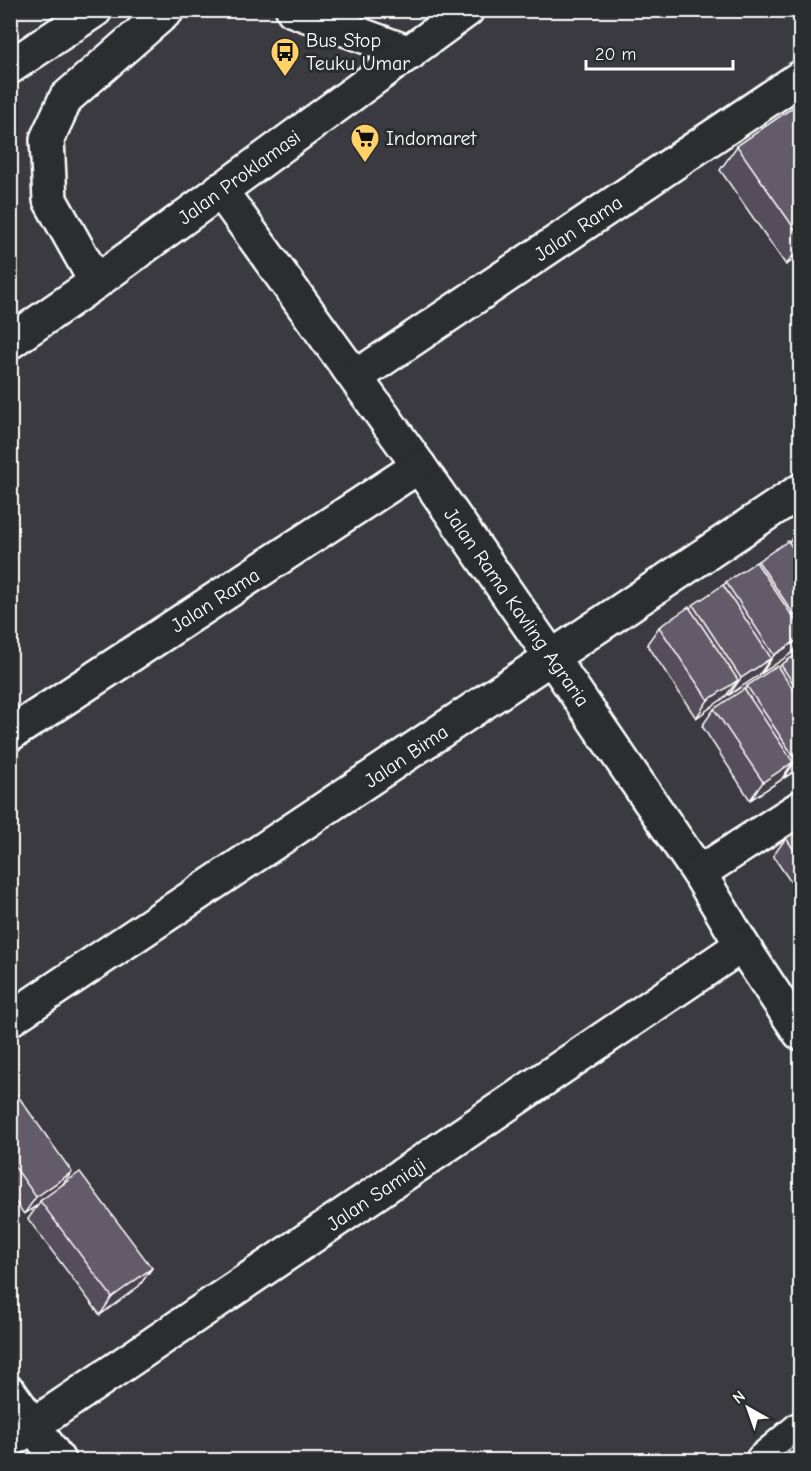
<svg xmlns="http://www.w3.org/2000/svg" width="811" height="1471" viewBox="0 0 811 1471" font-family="'Comic Neue',sans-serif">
<rect width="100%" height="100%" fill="#3b3a40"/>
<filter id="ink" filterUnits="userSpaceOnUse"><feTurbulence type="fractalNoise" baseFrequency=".0167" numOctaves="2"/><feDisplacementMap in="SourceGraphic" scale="12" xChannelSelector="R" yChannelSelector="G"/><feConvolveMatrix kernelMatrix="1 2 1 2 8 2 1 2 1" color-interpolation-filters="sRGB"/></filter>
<g filter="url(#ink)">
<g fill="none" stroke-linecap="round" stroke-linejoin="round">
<g stroke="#fff" stroke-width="38">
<g id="minor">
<polyline points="293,10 410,53"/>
<polyline points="10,67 95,10"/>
<polyline points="220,190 419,466 552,658 699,873 742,945 800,1033"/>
<polyline points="96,282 50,200 47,139 66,98 167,10"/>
<polyline points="356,377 800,78"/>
<polyline points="10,734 419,466"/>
<polyline points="699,873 800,808"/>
<polyline points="10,1019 800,491"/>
<polyline points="10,1393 58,1460"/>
<polyline points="10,1441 742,945"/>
<polyline points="763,1460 800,1429"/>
</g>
</g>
<g stroke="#fff" stroke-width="38">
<polyline id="major" points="10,342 96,282 467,10"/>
</g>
<use href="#minor" stroke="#2a2d2e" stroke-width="33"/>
<use href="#major" stroke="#2a2d2e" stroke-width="33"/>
</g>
<g fill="#554d5b" stroke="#fff" stroke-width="1.5">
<polygon points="801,102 801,255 786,265 720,170 737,146"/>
<polygon points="801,533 801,648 795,652 794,651 792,653 762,673 762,672 759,675 729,695 728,694 725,697 696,718 647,644 659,627 690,608 693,605 723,586 726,582 756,563 758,561 789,543 792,538"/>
<polygon points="801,651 801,767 784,778 783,776 781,780 750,800 702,726 714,709 745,690 747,686 778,668 781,665"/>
<polygon points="801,829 801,897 773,856 786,838"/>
<polygon points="10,1091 62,1185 152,1268 139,1286 100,1315 28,1219 38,1205 24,1214 10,1195"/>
</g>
<g fill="#453f4a" stroke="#fff" stroke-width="1.5">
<polygon points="801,245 801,255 786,265"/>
<polygon points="801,638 801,641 792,653 762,673 774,655"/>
<polygon points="801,644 801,648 795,652"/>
<polygon points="771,658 759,675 729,695 741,678"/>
<polygon points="738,680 725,697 696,718 708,700"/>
<polygon points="801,758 801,767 784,778 796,760"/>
<polygon points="793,762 781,780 750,800 763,782"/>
<polygon points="72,1172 59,1189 40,1201 38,1205 24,1214 36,1197"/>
<polygon points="152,1268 139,1286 100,1315 112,1297"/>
</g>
<g fill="#635a6a" stroke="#fff" stroke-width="1.5">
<polygon points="801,102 801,238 737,146"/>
<polygon points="801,533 801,551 792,538"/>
<polygon points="788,541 801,560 801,625 758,561"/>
<polygon points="756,562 801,629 801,638 774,655 726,582"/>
<polygon points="723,585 771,658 741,678 693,605"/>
<polygon points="689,607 738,680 708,700 659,627"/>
<polygon points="801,651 801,695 781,665"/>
<polygon points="777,666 801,701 801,758 796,760 747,686"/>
<polygon points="744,689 793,762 763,782 714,709"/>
<polygon points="801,829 801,861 786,838"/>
<polygon points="13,1089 72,1172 36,1197 10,1160 10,1091"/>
<polygon points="80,1172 152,1268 112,1297 40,1201"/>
<polygon points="801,1440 801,1461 776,1461 776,1460"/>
</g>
</g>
<defs>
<g id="bus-pin" transform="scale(1.5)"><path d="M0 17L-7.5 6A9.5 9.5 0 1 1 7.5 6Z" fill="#ffd166" stroke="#2a2d2e"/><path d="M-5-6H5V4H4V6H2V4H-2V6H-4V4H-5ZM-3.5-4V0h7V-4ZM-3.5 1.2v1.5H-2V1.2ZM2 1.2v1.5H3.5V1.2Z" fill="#111"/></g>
<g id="supermarket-pin" transform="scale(1.5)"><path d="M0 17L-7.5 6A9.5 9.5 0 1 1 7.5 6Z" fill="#ffd166" stroke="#2a2d2e"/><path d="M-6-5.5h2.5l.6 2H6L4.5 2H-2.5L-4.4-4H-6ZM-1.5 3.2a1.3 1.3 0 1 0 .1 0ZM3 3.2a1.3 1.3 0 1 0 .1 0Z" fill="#111"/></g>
</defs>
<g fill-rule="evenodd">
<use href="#bus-pin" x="285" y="52"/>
<use href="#supermarket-pin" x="365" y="138"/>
</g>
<g text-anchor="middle" stroke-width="6" stroke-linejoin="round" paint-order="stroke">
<g font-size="20" fill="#fff" stroke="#2a2d2e" text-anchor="start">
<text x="306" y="47">Bus Stop<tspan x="306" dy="23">Teuku Umar</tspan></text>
<text x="386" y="145">Indomaret</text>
</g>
<g font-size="20" fill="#fff" stroke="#2a2d2e">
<text transform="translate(239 177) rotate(-36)" y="7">Jalan Proklamasi</text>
<text transform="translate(578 228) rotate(-34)" y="7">Jalan Rama</text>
<text transform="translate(215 600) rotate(-33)" y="7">Jalan Rama</text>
<text transform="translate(517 607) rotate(55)" y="7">Jalan Rama Kavling Agraria</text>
<text transform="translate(406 756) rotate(-34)" y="7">Jalan Bima</text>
<text transform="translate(376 1194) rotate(-34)" y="7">Jalan Samiaji</text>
</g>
</g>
<rect width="811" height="1471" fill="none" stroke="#2a2d2e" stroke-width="36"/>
<rect x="18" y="18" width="775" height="1435" fill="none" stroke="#fff" stroke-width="2" filter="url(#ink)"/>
<g transform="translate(748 1408) rotate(320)" stroke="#2a2d2e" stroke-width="4.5" paint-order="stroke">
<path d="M0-4.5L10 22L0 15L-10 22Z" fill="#ffffff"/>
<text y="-9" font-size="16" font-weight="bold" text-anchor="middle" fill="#ffffff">N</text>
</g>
<path d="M586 60v9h147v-9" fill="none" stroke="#ffffff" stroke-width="3"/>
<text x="595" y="60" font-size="18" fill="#ffffff" stroke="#2a2d2e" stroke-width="4.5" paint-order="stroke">20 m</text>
</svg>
